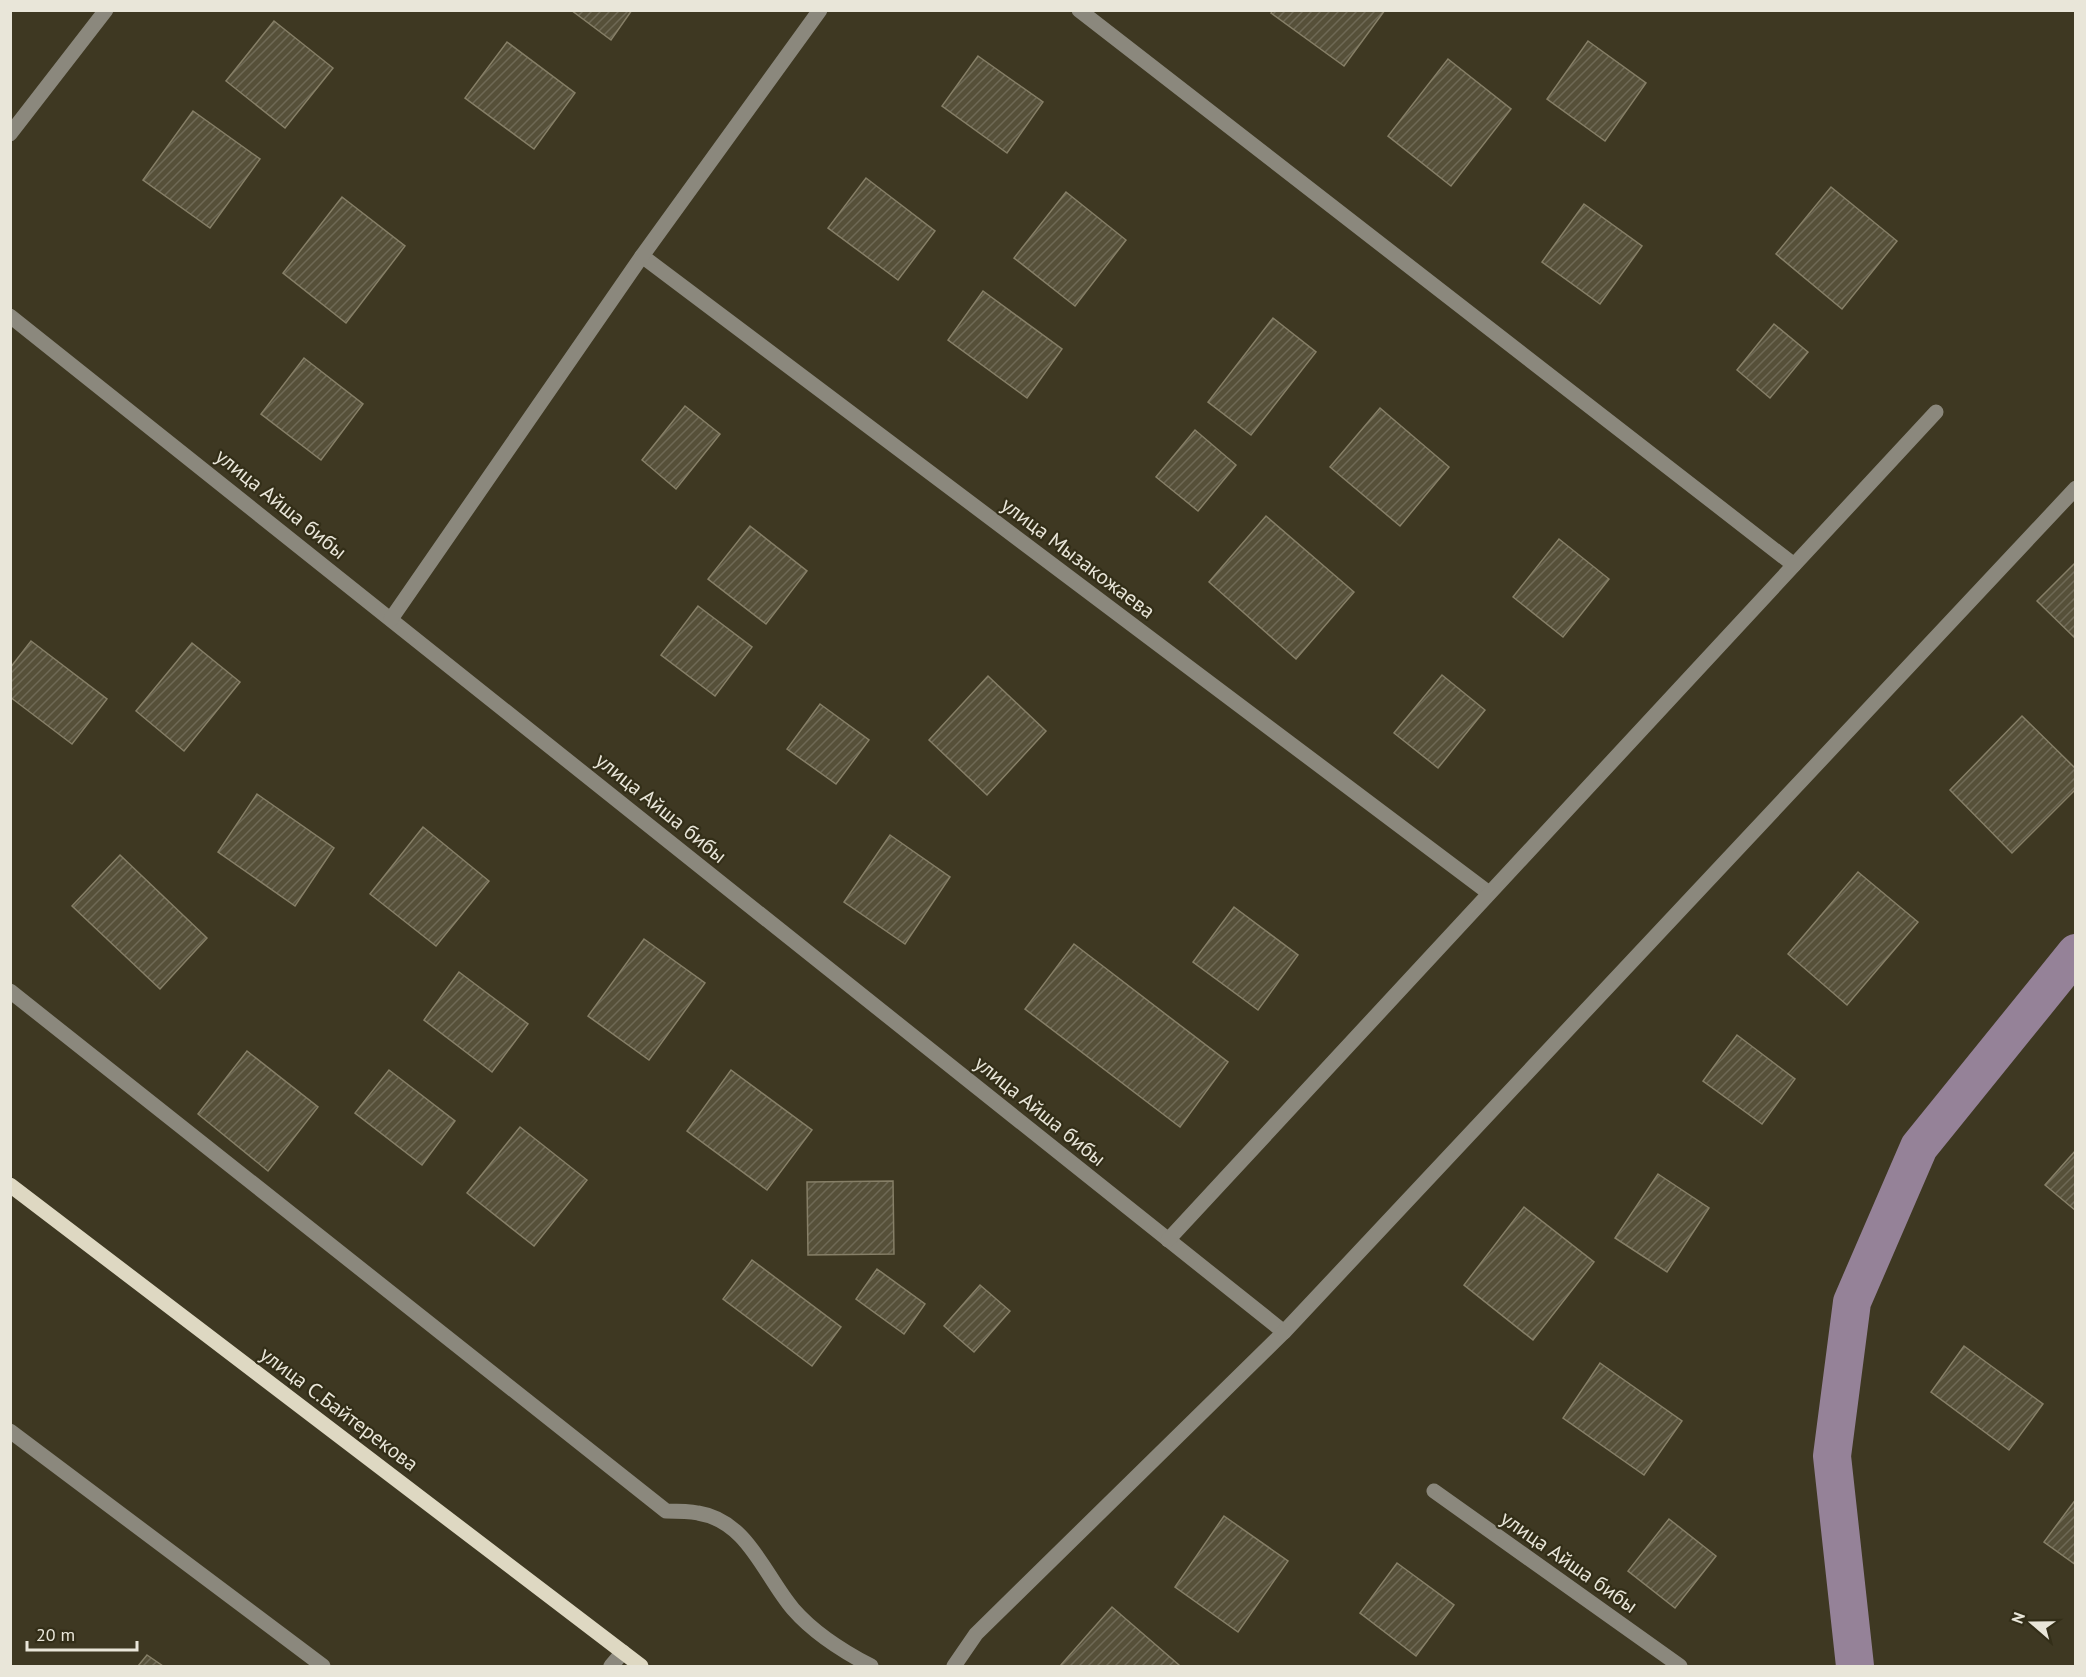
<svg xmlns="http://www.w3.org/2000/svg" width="2086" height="1677" viewBox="0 0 2086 1677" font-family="'PT Sans',sans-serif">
<defs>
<pattern id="building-hatch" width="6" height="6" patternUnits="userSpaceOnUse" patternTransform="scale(1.5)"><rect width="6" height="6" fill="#565039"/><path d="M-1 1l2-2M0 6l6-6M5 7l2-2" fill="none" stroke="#6e6955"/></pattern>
</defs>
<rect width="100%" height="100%" fill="#3e3822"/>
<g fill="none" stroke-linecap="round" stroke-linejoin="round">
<polyline stroke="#958298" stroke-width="38" points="1855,1666 1832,1456 1852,1302 1919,1147 2076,953"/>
</g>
<g fill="url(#building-hatch)" stroke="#867f67" stroke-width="1.5">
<polygon points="571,10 632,10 611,40"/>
<polygon points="1273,10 1385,10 1344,66 1271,13"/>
<polygon points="274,21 333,68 285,128 226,81"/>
<polygon points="1588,41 1646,83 1605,141 1547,99"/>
<polygon points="507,42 575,93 534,149 465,98"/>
<polygon points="978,56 1043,102 1007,153 942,106"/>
<polygon points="1448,59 1511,109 1451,186 1388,136"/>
<polygon points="193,111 260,159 210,228 143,180"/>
<polygon points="866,178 935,231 898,280 828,228"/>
<polygon points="1831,187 1897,241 1842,309 1776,254"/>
<polygon points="1066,192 1126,240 1075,306 1014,258"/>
<polygon points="342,197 405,246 346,323 283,273"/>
<polygon points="1584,204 1642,246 1600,304 1542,262"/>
<polygon points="983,291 1062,349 1027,398 948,340"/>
<polygon points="1273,318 1316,352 1251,435 1208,402"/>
<polygon points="1774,324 1808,352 1770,398 1737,370"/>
<polygon points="304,358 363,404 321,460 261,414"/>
<polygon points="685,406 720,434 676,489 642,460"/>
<polygon points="1380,408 1449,467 1400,526 1330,467"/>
<polygon points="1195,430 1236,465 1198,511 1156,477"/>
<polygon points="1266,516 1354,592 1296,659 1209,582"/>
<polygon points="750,526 807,571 766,624 708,579"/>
<polygon points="1559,539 1609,579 1563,637 1513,597"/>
<polygon points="2076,562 2076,639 2037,601"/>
<polygon points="698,606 752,647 715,696 661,655"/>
<polygon points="31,641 107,699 72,744 10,697 10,668"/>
<polygon points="192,643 240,682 184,751 136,711"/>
<polygon points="1442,675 1485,710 1438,768 1394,733"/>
<polygon points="988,676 1046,731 987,795 929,740"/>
<polygon points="820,704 869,740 836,784 787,749"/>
<polygon points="2022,716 2076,769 2076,789 2012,853 1950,790"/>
<polygon points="257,794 334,848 295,906 218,852"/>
<polygon points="423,827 489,881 436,946 370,894"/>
<polygon points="890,835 950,877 905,944 844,902"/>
<polygon points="120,855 207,938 160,989 72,906"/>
<polygon points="1858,872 1918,922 1847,1005 1788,954"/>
<polygon points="1234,907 1298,955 1258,1010 1193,962"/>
<polygon points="644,939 705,983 649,1060 588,1016"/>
<polygon points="1074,944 1228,1062 1180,1127 1025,1009"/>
<polygon points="459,972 528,1024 492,1072 424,1020"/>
<polygon points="1737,1035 1795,1079 1762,1124 1703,1081"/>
<polygon points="247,1051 318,1107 268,1171 198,1114"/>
<polygon points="389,1070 455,1121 422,1165 355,1113"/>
<polygon points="731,1070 812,1130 767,1190 687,1131"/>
<polygon points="520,1127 587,1180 534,1246 467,1193"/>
<polygon points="2076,1150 2076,1211 2045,1185"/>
<polygon points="1658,1174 1709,1208 1667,1272 1615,1238"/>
<polygon points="893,1181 894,1254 808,1255 807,1182"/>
<polygon points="1524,1207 1594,1262 1533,1340 1464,1285"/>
<polygon points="752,1260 841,1327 812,1366 723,1299"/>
<polygon points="877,1269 925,1304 904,1334 856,1299"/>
<polygon points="980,1285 1010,1311 974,1352 944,1326"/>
<polygon points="1964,1346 2043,1404 2009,1450 1931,1392"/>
<polygon points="1600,1363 1682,1421 1644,1475 1563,1418"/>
<polygon points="2076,1499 2076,1565 2044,1542"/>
<polygon points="1224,1516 1288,1561 1238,1632 1175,1587"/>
<polygon points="1669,1519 1716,1556 1675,1608 1628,1571"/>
<polygon points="1397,1563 1454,1605 1416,1656 1360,1613"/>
<polygon points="1112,1607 1179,1665 1178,1666 1060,1666"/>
<polygon points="147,1655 163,1666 138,1666"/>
</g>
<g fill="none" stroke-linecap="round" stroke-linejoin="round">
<g stroke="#8b887d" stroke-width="15">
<polyline points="1079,10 1794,565"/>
<polyline points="10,134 106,10"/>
<polyline points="642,256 1489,893"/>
<polyline points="10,316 1284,1332"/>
<polyline points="391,619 642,256 820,10"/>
<path d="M10,991L666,1511C677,1511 688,1511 698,1513C748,1521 764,1575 793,1609C813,1632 844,1652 871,1666"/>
<polyline points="1168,1240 1936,412"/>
<polyline points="10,1431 323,1666"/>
<polyline points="1434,1491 1680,1666"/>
<polyline points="611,1666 623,1652"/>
<polyline points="954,1666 976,1634 1284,1332 2076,488"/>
</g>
<polyline stroke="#ded8c2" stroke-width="15" points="10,1185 641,1666"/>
</g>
<g text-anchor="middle" stroke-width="4.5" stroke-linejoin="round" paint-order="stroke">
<g font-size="21" fill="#e9e6d9" stroke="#332e18">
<text transform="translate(281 504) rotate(39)" y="7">улица Айша бибы</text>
<text transform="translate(1078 558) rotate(37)" y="7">улица Мызакожаева</text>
<text transform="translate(661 808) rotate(39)" y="7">улица Айша бибы</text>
<text transform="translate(1040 1111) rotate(39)" y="7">улица Айша бибы</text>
<text transform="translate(339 1409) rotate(37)" y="7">улица С.Байтерекова</text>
<text transform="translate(1569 1562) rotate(35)" y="7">улица Айша бибы</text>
</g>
</g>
<rect width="2086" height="1677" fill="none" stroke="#e9e6d9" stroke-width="24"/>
<g transform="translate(2032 1623) rotate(290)" stroke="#332e18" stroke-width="4.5" paint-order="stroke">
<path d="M0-4.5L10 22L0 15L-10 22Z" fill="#e9e6d9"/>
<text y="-9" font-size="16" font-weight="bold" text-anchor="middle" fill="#e9e6d9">N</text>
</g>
<path d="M27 1641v9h110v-9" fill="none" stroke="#e9e6d9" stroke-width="3"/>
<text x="36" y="1641" font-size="18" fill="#e9e6d9" stroke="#332e18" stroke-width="4.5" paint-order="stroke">20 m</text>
</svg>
